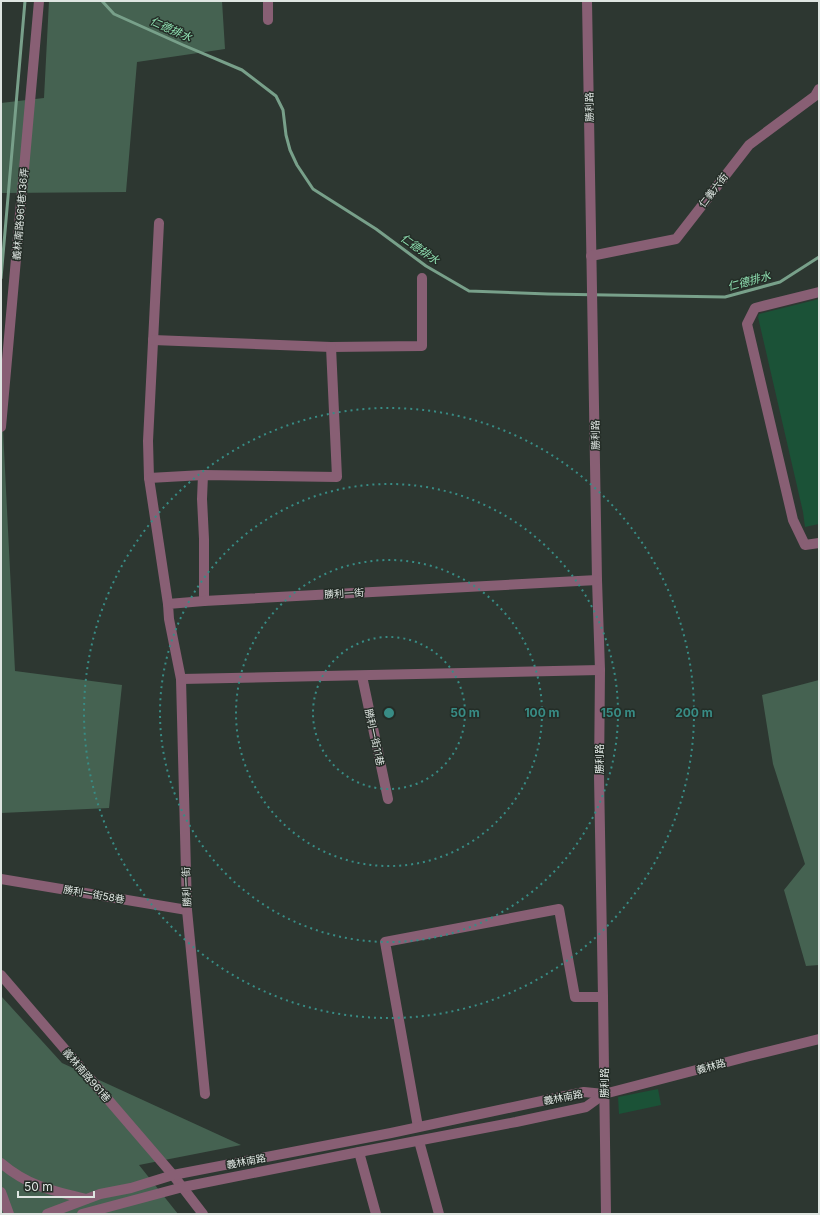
<svg xmlns="http://www.w3.org/2000/svg" width="820" height="1215" viewBox="0 0 820 1215" font-family="Inter,'Noto Sans TC',sans-serif">
<rect width="100%" height="100%" fill="#2d3731"/>
<g fill="#456251">
<polygon points="49,1 222,1 225,49 137,62 126,192 1,193 1,103 44,98"/>
<polygon points="1,389 15,671 122,685 109,808 1,813"/>
<polygon points="819,680 819,965 806,966 784,890 805,864 773,764 762,695"/>
<polygon points="1,996 62,1063 241,1145 139,1165 178,1214 1,1214"/>
</g>
<g fill="none" stroke-linecap="round" stroke-linejoin="round">
<g stroke="#78a08a" stroke-width="3">
<polyline points="102,1 114,14 183,45 242,70 276,96 283,110 286,135 290,150 297,165 313,189 376,229 426,266 469,291 548,294 725,297 780,282 819,257"/>
<polyline points="1,278 25,1"/>
</g>
</g>
<g fill="#1b5237">
<polygon points="819,299 819,524 805,527 803,512 758,317 759,314"/>
<polygon points="658,1089 661,1105 619,1114 618,1097"/>
</g>
<g fill="none" stroke-linecap="round" stroke-linejoin="round">
<g stroke="#885f74" stroke-width="10">
<polyline points="268,1 268,20"/>
<polyline points="587,1 597,580 600,670 599,776 603,997 606,1214"/>
<polyline points="159,223 148,441 149,478 168,604"/>
<polyline points="591,256 676,239 749,145 815,96 819,89"/>
<polyline points="819,292 755,308 747,324 793,520 805,545 819,543"/>
<polyline points="153,340 331,347 422,346 422,278"/>
<polyline points="1,427 39,1"/>
<polyline points="203,475 202,499 204,539 204,601"/>
<polyline points="149,478 203,475 337,477 331,347"/>
<polyline points="362,676 388,799"/>
<polyline points="181,679 600,670"/>
<polyline points="1,879 187,910"/>
<polyline points="1,975 173,1175 203,1214"/>
<polyline points="205,1094 187,910 181,679 169,619 168,604 204,601 597,580"/>
<polyline points="418,1127 385,942 559,909 575,997 603,997"/>
<polyline points="419,1141 439,1214"/>
<polyline points="359,1152 376,1214"/>
<path d="M1,1163C28,1186 53,1191 86,1199"/>
<polyline points="1,1192 9,1214"/>
<polyline points="47,1214 100,1194 131,1188 173,1175 391,1133 584,1092 604,1094"/>
<polyline points="82,1214 183,1187 359,1152 516,1122 586,1107 604,1094 750,1056 819,1039"/>
</g>
</g>
<g fill="none" stroke="#388c85" stroke-width="2" stroke-dasharray="2 4">
<circle cx="389" cy="713" r="76"/>
<circle cx="389" cy="713" r="153"/>
<circle cx="389" cy="713" r="229"/>
<circle cx="389" cy="713" r="305"/>
</g>
<g text-anchor="middle" stroke-width="3" stroke-linejoin="round" paint-order="stroke">
<g font-size="10" fill="#dee5e1" stroke="#242d27">
<text transform="translate(589 107) rotate(-91)" y="4">勝利路</text>
<text transform="translate(713 190) rotate(-52)" y="4">仁義六街</text>
<text transform="translate(20 214) rotate(-85)" y="4">義林南路961巷136弄</text>
<text transform="translate(595 435) rotate(-91)" y="4">勝利路</text>
<text transform="translate(344 593) rotate(-3)" y="4">勝利一街</text>
<text transform="translate(375 737) rotate(78)" y="4">勝利一街11巷</text>
<text transform="translate(599 759) rotate(-90)" y="4">勝利路</text>
<text transform="translate(186 887) rotate(-92)" y="4">勝利一街</text>
<text transform="translate(94 894) rotate(10)" y="4">勝利一街58巷</text>
<text transform="translate(711 1066) rotate(-15)" y="4">義林路</text>
<text transform="translate(87 1075) rotate(49)" y="4">義林南路961巷</text>
<text transform="translate(604 1083) rotate(-90)" y="4">勝利路</text>
<text transform="translate(563 1097) rotate(-11)" y="4">義林南路</text>
<text transform="translate(246 1161) rotate(-11)" y="4">義林南路</text>
</g>
<g font-size="11" font-style="italic" fill="#90e2b3" stroke="#242d27">
<text transform="translate(171 29) rotate(24)" y="4">仁德排水</text>
<text transform="translate(420 249) rotate(35)" y="4">仁德排水</text>
<text transform="translate(749 281) rotate(-15)" y="4">仁德排水</text>
</g>
</g>
<circle cx="389" cy="713" r="6" fill="#388c85" stroke="#242d27" stroke-width="2"/>
<g font-size="12" text-anchor="middle" font-weight="bold" fill="#388c85" stroke="#242d27" stroke-width="3" stroke-linejoin="round" paint-order="stroke">
<text x="465" y="717">50 m</text>
<text x="542" y="717">100 m</text>
<text x="618" y="717">150 m</text>
<text x="694" y="717">200 m</text>
</g>
<rect width="820" height="1215" fill="none" stroke="#dee5e1" stroke-width="4"/>
<path d="M18 1191v6h76v-6" fill="none" stroke="#dee5e1" stroke-width="2"/>
<text x="24" y="1191" font-size="12" fill="#dee5e1" stroke="#242d27" stroke-width="3" paint-order="stroke">50 m</text>
</svg>
